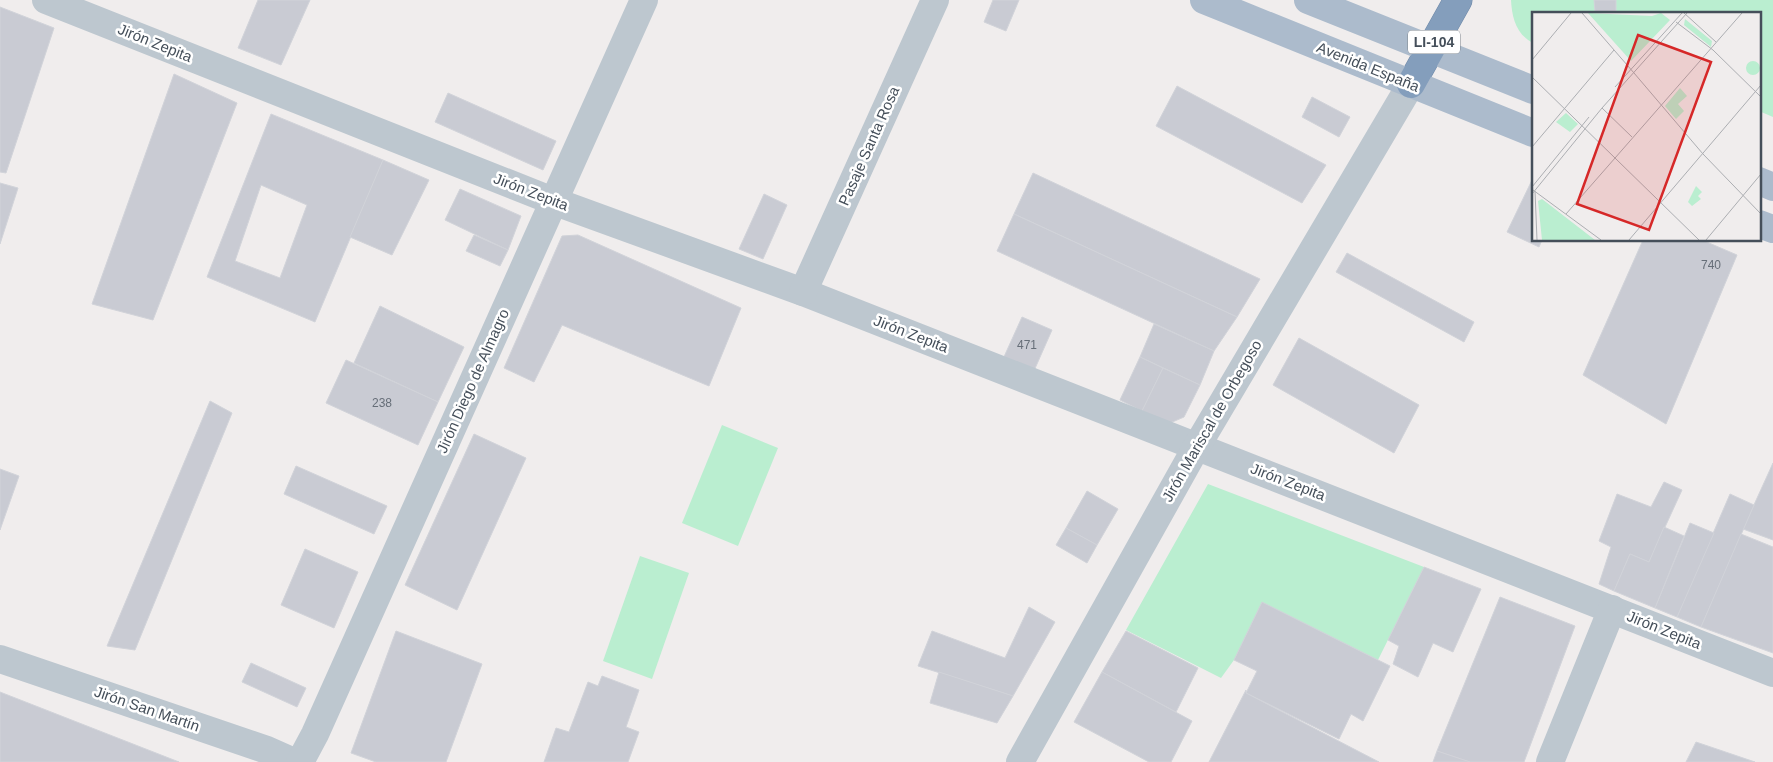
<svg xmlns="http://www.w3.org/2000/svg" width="1773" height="762" viewBox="0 0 1773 762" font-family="Helvetica,sans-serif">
<rect width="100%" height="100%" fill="#f0eded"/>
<g fill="#baeed0">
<path d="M1511,0H1773V117L1759,111V14H1533V43C1516,34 1512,18 1511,0Z"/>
<polygon points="722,425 778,448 738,546 682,523"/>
<polygon points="1208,484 1424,567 1378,660 1262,603 1234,660 1221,678 1126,630"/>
<polygon points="640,556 689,573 652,679 603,661"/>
</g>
<g fill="#c9cbd3" stroke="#d1d3d9" fill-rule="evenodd">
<polygon points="258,0 310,0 281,65 238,48"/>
<polygon points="993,0 1019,0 1006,31 984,22"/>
<polygon points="1594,0 1616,0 1616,11 1595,12"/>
<polygon points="0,7 54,28 6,173 0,172"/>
<polygon points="174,74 237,103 153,320 92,304"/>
<polygon points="1177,86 1326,165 1302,203 1156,126"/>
<polygon points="448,93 556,141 543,170 435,122"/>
<polygon points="1312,97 1350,117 1339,137 1302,117"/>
<path d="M271,114L383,160L315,322L207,277ZM261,185L307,205L280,278L235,261Z"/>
<polygon points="383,160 429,180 392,255 350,237"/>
<polygon points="1033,173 1260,279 1237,317 1014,214"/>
<polygon points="1533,178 1533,240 1542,240 1539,247 1507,232"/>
<polygon points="0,183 18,188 0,244"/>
<polygon points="460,189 521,216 508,250 445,220"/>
<polygon points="764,194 787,205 763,259 739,249"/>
<polygon points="1014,214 1237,317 1214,351 997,251"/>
<polygon points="474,235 508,250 500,266 466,251"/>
<polygon points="578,235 741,308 709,386 562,325 534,382 504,368 562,236"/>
<polygon points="1643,240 1702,240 1737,255 1666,424 1583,375"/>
<polygon points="1347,253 1474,322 1464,342 1336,272"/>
<polygon points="380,306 464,347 438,402 354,363"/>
<polygon points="1022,317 1052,330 1033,373 1003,359"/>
<polygon points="1154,324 1214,351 1200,385 1140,357"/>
<polygon points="1299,338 1419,405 1394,453 1273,385"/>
<polygon points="1140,357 1163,368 1142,411 1120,400"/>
<polygon points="346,360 438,402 418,445 326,403"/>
<polygon points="1163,368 1200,385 1184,417 1170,423 1142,411"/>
<polygon points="210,401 232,413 135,650 107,646"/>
<polygon points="474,434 526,458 457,610 405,585"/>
<polygon points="1773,463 1773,540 1743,529"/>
<polygon points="296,466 387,506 374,534 284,494"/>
<polygon points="0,469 19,476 0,530"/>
<polygon points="1664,482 1682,490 1649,562 1630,554 1614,591 1599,584 1611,547 1599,541 1617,494 1651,507"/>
<polygon points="1087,491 1118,509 1097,545 1066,528"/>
<polygon points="1730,494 1754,505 1701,627 1677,617"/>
<polygon points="1690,523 1714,533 1677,617 1655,608"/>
<polygon points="1664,527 1684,536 1655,608 1614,591 1630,554 1649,562"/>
<polygon points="1066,528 1097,545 1087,563 1056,545"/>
<polygon points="1741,534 1773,547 1773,653 1701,627"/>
<polygon points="305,549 358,572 334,628 281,605"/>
<polygon points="1424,567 1481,589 1453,652 1433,643 1418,677 1393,664 1399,646 1388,640"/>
<polygon points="1500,597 1575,626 1524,762 1470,762 1437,751"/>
<polygon points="1262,602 1390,666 1363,721 1351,714 1339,739 1246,693 1257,671 1234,660"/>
<polygon points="1029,607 1055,622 1013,696 918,666 932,631 1005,658"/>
<polygon points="396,631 482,664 446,762 376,762 351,753"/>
<polygon points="1126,631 1198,668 1176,712 1102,672"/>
<polygon points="251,663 306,688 297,707 242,682"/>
<polygon points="939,672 1013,696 997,723 930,703"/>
<polygon points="1102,672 1192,721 1171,762 1149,762 1074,722"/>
<polygon points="602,676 639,690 626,727 639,732 628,762 544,762 556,728 569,732 588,682 598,686"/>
<polygon points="1246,690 1246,693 1379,762 1209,762"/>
<polygon points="0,692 179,762 0,762"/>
<polygon points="1696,742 1755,762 1686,762"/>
<polygon points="1437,751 1470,762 1433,762"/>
</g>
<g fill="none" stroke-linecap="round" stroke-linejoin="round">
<g stroke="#6f89a8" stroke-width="29">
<polyline id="highway" points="1411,84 1458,0"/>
</g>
<g stroke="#bdc7cf" stroke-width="28">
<polyline points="46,0 553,201 803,292 1773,673"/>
<polyline points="803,292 935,0"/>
<polyline points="0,659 267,750 294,762"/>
<polyline points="300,762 315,734 644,0"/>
<polyline points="1020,762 1197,446 1411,84"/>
<polyline points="1550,762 1612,609"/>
</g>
<g stroke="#acbbcc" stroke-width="28">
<polyline points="1204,0 1533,133"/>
<polyline points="1308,0 1533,90"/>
<polyline points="1759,181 1773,187"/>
<polyline points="1759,224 1773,229"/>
</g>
<use href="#highway" stroke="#849ebc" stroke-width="28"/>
</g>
<g text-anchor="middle" stroke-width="5" stroke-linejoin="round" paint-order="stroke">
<g font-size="12" fill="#666e78">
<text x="1711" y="269">740</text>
<text x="1027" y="349">471</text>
<text x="382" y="407">238</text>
</g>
<rect fill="#fff" stroke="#7d848c" stroke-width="1" x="1408" y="30.5" width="52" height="23" rx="4"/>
<g font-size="14" font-weight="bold" fill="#454f5a">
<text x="1434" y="47">LI-104</text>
</g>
<g font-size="15" fill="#454f5a" stroke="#fff">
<text transform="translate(155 43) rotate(22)" y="5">Jirón Zepita</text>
<text transform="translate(1368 67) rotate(22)" y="5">Avenida España</text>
<text transform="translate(869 146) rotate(-66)" y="5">Pasaje Santa Rosa</text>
<text transform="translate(531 192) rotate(21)" y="5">Jirón Zepita</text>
<text transform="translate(911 334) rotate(21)" y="5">Jirón Zepita</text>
<text transform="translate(473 381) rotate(-66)" y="5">Jirón Diego de Almagro</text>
<text transform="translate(1212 421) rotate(-60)" y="5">Jirón Mariscal de Orbegoso</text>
<text transform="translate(1288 482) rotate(21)" y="5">Jirón Zepita</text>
<text transform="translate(1664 630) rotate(22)" y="5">Jirón Zepita</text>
<text transform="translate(147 709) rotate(19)" y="5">Jirón San Martín</text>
</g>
</g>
<g transform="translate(1532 12)">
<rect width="229" height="229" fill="#f0eded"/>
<path d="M56,1L120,4L129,1L138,8L99,49ZM153,7L180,29L179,35L152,13ZM214 56a7 7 0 1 1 14 0a7 7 0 1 1-14 0ZM148,76L155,84L146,92L152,99L144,107L133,94ZM34,101L46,112L38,120L24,110ZM164,174L170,180L166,184L169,187L160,194L156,190ZM10,187L63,228H10L6,189Z" fill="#baeed0"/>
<path fill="none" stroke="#acaeb2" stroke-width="1" d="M50,1L102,61M152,1L184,30M144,10L181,38L229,85M0,48L39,1M102,61L171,142L229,202M0,65L167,228M83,75L150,1M70,96L100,125M0,135L82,38M0,175L57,105M1,178L69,228M3,179L5,228M0,182L70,96L155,1M34,202L210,1M97,228L229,73M174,228L229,162"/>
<path fill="#d62828" fill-opacity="0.15" stroke="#d62828" stroke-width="2.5" d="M106,23L179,50L117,218L45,192Z"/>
<rect width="229" height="229" fill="none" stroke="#454f5a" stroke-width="2.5"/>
</g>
</svg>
